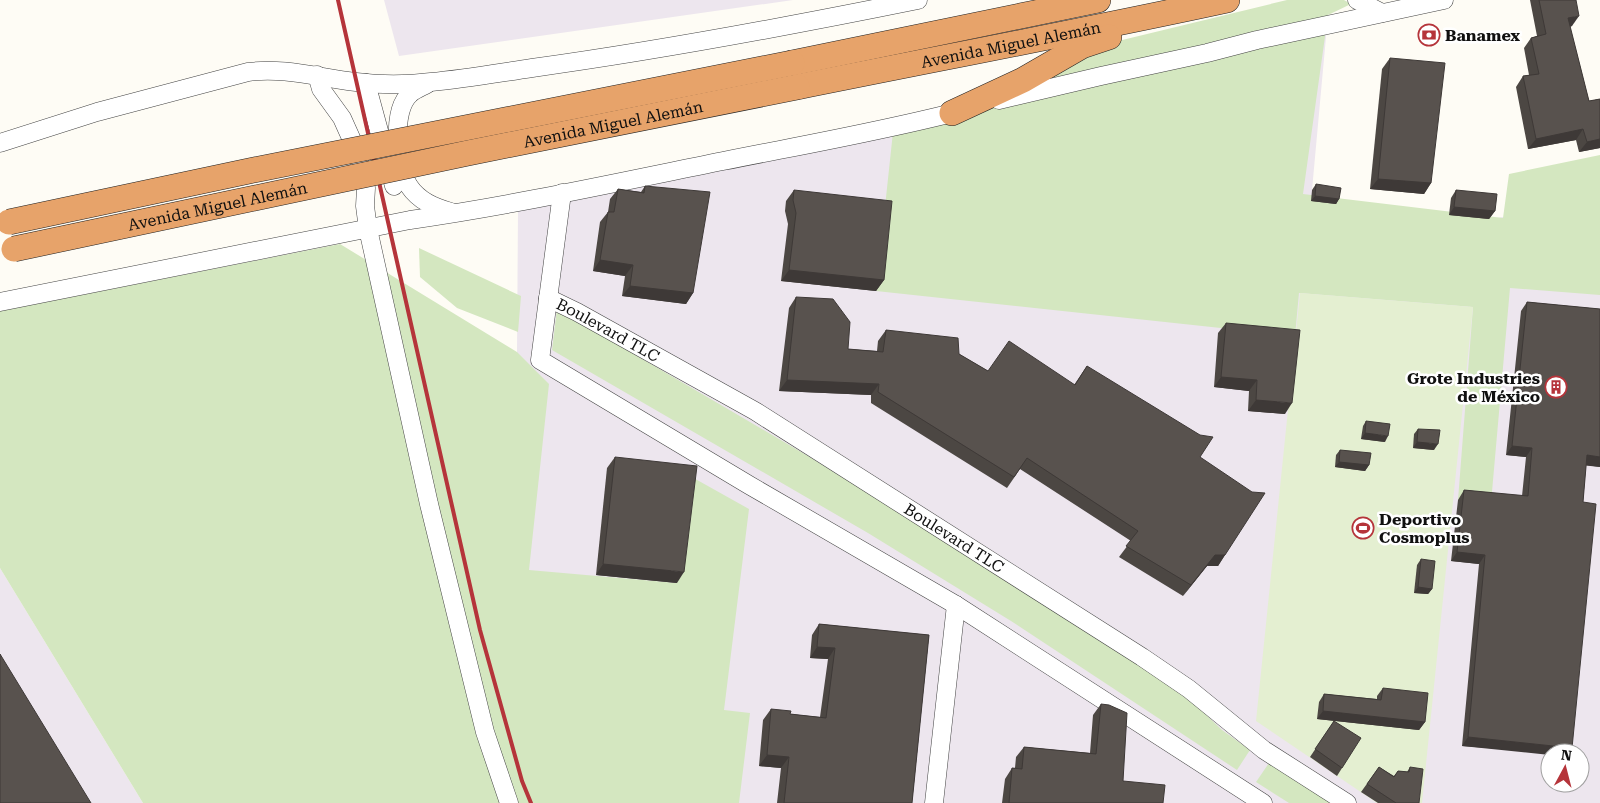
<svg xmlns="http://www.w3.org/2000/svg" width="1600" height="803" viewBox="0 0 1600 803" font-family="'Roboto Serif',serif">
<rect width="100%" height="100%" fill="#fefcf5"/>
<g fill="#ede6ee" fill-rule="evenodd">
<polygon points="384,0 793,0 399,56"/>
<path d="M1328,15L1311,201L1489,219L1600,203V803H579L494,546L517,352L518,210ZM1550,753H1580V783H1550Z"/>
<polygon points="0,568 143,803 0,803"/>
</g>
<g fill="#d4e7c0">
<polygon points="1287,0 1344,0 1351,4 1328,15 1303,194 1503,218 1509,174 1600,155 1600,295 1510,288 1491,503 1458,500 1473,307 1299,293 1295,336 876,291 893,132 1085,49"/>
<polygon points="340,244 517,352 549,384 529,570 677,583 690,476 749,509 724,710 750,713 739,803 143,803 0,568 0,311"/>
<polygon points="419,248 521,296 518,332 457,308 420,277"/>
<polygon points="557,309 808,456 1170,680 1222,730 1250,750 1237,770 1011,621 868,533 552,350"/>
<polygon points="1269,763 1331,803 1289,803 1256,782"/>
</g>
<polygon fill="#e4efd1" points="1300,293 1473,307 1422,803 1377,803 1256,721"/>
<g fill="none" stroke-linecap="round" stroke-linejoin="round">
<g stroke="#434343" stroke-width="19">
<g id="minor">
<polyline points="1357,0 1382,13"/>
<polyline points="317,75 321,89 342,118 355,147 366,188 365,206 368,229 429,504 485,732 509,803"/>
<polyline points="366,83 394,186"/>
<path d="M427,84C422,87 414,90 410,94C391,110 397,167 409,186C419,201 434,207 451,212"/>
<polyline points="999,100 1101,76 1207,53 1257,40 1444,0"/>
<path d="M0,143L97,112L248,72C285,67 319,78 356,82C381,85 406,85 431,82C465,79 498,73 532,68C662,50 790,26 918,0"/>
<polyline points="562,193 540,360 749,485 956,605 1263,803"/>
<path id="s1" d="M548,298L577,312L755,411L1142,657L1189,689L1264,750L1347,803"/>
<path d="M0,302L410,220C515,205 619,182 723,161C803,145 884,131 964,110"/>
<polyline points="934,803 956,605"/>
</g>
</g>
<g stroke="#212121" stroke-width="26">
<g id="highway">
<polyline points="792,63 1098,0"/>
<path id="s2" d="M797,87C940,58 1084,31 1227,0"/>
<polyline points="952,113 1023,80 1082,46 1109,37"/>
</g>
</g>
<use href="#minor" stroke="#fff" stroke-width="18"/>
<use href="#highway" stroke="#e7a36a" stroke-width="25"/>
<polyline stroke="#b5343a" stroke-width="4" points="338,0 480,630 522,781 531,803"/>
<g stroke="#212121" stroke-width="26" stroke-linecap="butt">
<g id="highway-bridge">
<polyline points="9,222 249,171 792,63"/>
<path id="s3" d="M14,249L468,153L797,87"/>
</g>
</g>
<use href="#highway-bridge" stroke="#e7a36a" stroke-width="25"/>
</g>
<g fill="#4c4743">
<polygon points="1530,0 1576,0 1572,26 1570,27 1589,101 1600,99 1600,148 1579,152 1576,140 1528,149 1516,87 1523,76 1529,75 1524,48 1531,38 1537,36"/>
<polygon points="1390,58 1431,183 1424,194 1370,189 1382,69"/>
<polygon points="1316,184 1339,199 1336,204 1311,201 1312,190"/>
<polygon points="645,186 693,293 686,304 622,296 625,276 593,271 600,222 608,212 610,199 618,189 641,192"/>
<polygon points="794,190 884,280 876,291 781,281 788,224 785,211 786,201"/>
<polygon points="1456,190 1495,211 1489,219 1449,215 1451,198"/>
<polygon points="796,297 848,349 877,351 878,341 886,330 959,354 988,371 1074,385 1087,366 1200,457 1225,555 1218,566 1207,566 1183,596 1119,557 1131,541 1020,469 1007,488 871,403 871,395 779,391 789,308"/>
<polygon points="1527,302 1600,309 1600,467 1586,465 1583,502 1572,748 1568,753 1550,753 1462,746 1479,564 1451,561 1458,500 1464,490 1522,496 1526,457 1506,455 1521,311"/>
<polygon points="1226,323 1285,414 1248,411 1249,391 1214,387 1218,333"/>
<polygon points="1366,421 1385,442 1361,439 1363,426"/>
<polygon points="1418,429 1434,450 1413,448 1414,434"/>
<polygon points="1340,450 1369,465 1365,471 1335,467 1336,455"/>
<polygon points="615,457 677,583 596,575 607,468"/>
<polygon points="1421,559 1432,589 1428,594 1414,593 1417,565"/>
<polygon points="819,624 929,635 912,803 777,803 781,768 759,766 763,720 771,709 790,714 820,717 828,659 810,658 812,635"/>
<polygon points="1383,688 1425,722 1419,730 1317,719 1319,702 1324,694 1377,699 1377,696"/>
<polygon points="1101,704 1123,781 1163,803 1002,803 1005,779 1012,768 1015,768 1016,757 1024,747 1090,753 1093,715"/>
<polygon points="1334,721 1342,768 1337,776 1310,757"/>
<polygon points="1379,767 1394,776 1398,771 1407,772 1410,767 1419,803 1378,803 1361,792"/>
</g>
<g fill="#3e3937">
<polygon points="1579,16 1572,26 1561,28 1568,18"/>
<polygon points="1583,129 1576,140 1528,149 1536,139"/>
<polygon points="1600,139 1600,148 1579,152 1587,142"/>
<polygon points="1378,179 1431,183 1424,194 1370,189"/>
<polygon points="1315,196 1339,199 1336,204 1311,201"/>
<polygon points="1454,207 1495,211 1489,219 1449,215"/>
<polygon points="600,260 633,265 625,276 593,271"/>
<polygon points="789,270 884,280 876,291 781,281"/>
<polygon points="630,286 693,293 686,304 622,296"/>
<polygon points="1221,377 1257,380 1249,391 1214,387"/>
<polygon points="787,380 879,384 871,395 779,391"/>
<polygon points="1256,400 1292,403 1285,414 1248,411"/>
<polygon points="1365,433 1388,436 1385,442 1361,439"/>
<polygon points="1417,442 1438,444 1434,450 1413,448"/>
<polygon points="1512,446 1532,448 1526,457 1506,455"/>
<polygon points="1587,455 1600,457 1600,467 1581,465"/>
<polygon points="1339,462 1369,465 1365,471 1335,467"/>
<polygon points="1457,552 1485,555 1479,564 1451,561"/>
<polygon points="1215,555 1225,555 1218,566 1207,566 1183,596 1191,585"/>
<polygon points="603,564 684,572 677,583 596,575"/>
<polygon points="1418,587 1432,589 1428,594 1414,593"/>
<polygon points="817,647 835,648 828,659 810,658"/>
<polygon points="1323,711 1425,722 1419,730 1317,719"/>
<polygon points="1468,737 1572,748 1568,753 1550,753 1550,755 1462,746"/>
<polygon points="767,755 789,757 781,768 759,766"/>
</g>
<g fill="#58524e" stroke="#3e3937">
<polygon points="1539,0 1576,0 1579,16 1568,18 1589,101 1600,99 1600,139 1587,142 1583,129 1536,139 1523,76 1539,74 1531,38 1546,34"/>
<polygon points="1390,58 1445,63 1431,183 1378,179"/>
<polygon points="1316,184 1341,188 1339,199 1315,196"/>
<polygon points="645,186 710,192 693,293 630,286 633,265 600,260 608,212 614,212 618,189 644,193"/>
<polygon points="794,190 892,201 884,280 789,270 796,213 793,200"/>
<polygon points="1456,190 1497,194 1495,211 1454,207"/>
<polygon points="796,297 833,299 850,322 848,349 883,352 886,330 958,338 959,354 988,371 1009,341 1075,385 1087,366 1200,435 1213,437 1200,457 1252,492 1265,493 1225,555 1215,555 1191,585 1126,546 1138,531 1027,458 1014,477 878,392 879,384 787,380"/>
<polygon points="1527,302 1600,309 1600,457 1587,455 1583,502 1596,504 1572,748 1468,737 1485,555 1457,552 1464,490 1528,496 1532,448 1512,446"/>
<polygon points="1226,323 1300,330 1292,403 1256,400 1257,380 1221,377"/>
<polygon points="1366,421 1390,424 1388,436 1365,433"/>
<polygon points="1418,429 1440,430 1438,444 1417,442"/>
<polygon points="1340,450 1371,453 1369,465 1339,462"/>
<polygon points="615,457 697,466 684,572 603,564"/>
<polygon points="1421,559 1435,561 1432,589 1418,587"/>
<polygon points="819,624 929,635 912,803 784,803 789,757 767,755 771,709 791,711 790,714 826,718 835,648 817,647"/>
<polygon points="0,654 91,803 0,803"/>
<polygon points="1383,688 1428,693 1425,722 1323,711 1324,694 1381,700"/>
<polygon points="1101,704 1109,705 1127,713 1123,781 1165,785 1163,803 1009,803 1012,768 1022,769 1024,747 1096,754"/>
<polygon points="1334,721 1361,738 1342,768 1315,749"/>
<polygon points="1379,767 1394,777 1398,771 1409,772 1410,767 1423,769 1419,803 1396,803 1367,784"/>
</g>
<defs>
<g id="bank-ring" transform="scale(1.125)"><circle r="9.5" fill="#fff" stroke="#b5343a" stroke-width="1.5"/><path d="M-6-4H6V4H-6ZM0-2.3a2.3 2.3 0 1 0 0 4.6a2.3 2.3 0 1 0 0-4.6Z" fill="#b5343a"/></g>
<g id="building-ring" transform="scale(1.125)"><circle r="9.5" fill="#fff" stroke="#b5343a" stroke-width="1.5"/><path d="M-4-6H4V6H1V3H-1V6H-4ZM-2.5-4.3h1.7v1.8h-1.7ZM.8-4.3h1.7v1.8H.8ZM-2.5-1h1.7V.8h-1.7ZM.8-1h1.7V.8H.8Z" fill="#b5343a"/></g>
<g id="stadium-ring" transform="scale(1.125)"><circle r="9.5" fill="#fff" stroke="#b5343a" stroke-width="1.5"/><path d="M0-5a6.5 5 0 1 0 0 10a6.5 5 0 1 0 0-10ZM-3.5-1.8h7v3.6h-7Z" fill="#b5343a"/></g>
</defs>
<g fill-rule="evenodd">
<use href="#bank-ring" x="1429" y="35"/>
<use href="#building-ring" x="1556" y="387"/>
<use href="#stadium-ring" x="1363" y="528"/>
</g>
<g text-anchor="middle" stroke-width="5" stroke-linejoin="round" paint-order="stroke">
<g font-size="16" font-weight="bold" fill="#101010" stroke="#fff" text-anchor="start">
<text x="1445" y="41">Banamex</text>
<text x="1540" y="384" text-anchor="end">Grote Industries<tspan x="1540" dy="18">de México</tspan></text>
<text x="1379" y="525">Deportivo<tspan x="1379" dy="18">Cosmoplus</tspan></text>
</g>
<g font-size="16" fill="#101010" stroke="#fff">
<text dy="6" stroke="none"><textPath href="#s2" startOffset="218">Avenida Miguel Alemán</textPath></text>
<text dy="6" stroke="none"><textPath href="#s3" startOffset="612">Avenida Miguel Alemán</textPath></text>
<text dy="6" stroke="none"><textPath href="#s3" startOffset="208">Avenida Miguel Alemán</textPath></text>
<text dy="6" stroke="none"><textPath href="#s1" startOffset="68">Boulevard TLC</textPath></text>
<text dy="6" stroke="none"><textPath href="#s1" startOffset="472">Boulevard TLC</textPath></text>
</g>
</g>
<g transform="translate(1565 768) rotate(7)"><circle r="24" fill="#ffffff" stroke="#9f9f9f"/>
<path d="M0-4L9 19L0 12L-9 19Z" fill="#b5343a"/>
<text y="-8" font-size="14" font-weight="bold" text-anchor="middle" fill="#101010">N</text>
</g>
</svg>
